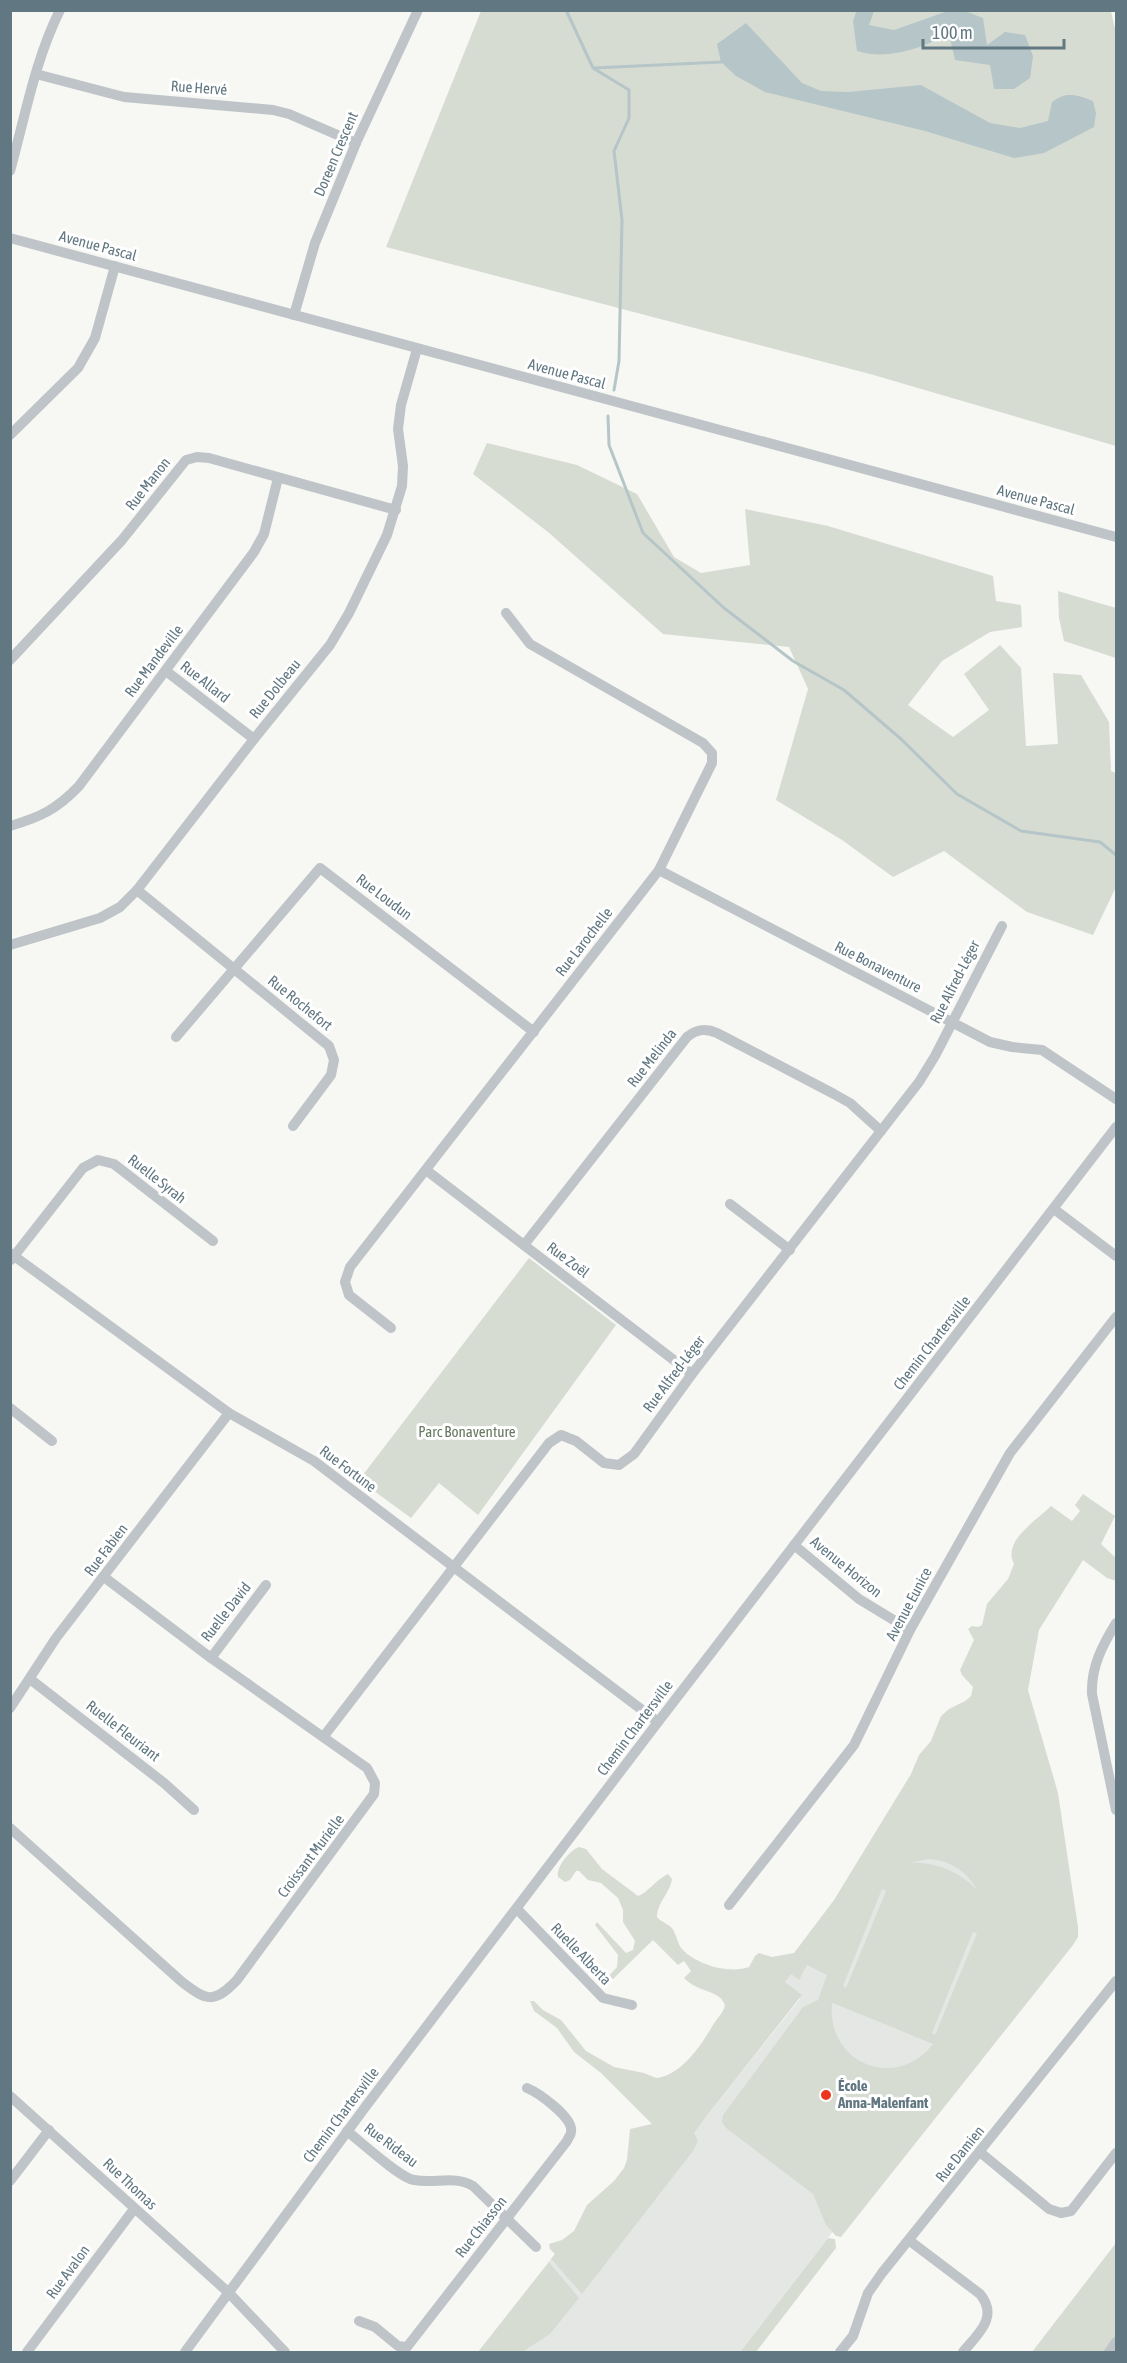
<svg xmlns="http://www.w3.org/2000/svg" width="1127" height="2363" viewBox="0 0 1127 2363" font-family="'Asap Condensed',sans-serif">
<rect width="100%" height="100%" fill="#f7f7f4"/>
<polygon fill="#e5e7e5" points="876,1849 965,1854 998,1930 834,2230 740,2352 478,2352 555,2254 705,2118 800,1999 785,1982"/>
<g fill="#d7dcd3" fill-rule="evenodd">
<polygon points="481,11 1111,11 1116,33 1116,446 870,374 386,247"/>
<polygon points="487,443 577,465 637,494 674,557 701,573 750,565 745,509 828,526 993,576 996,601 1021,605 1022,627 990,632 942,661 908,705 953,737 989,710 964,674 1000,645 1021,668 1026,746 1058,744 1053,673 1081,675 1109,722 1111,771 1116,773 1116,887 1093,935 1027,912 944,851 893,877 842,840 776,800 808,689 789,647 663,634 548,532 473,474"/>
<polygon points="1058,591 1116,608 1116,658 1064,641 1059,618"/>
<polygon points="529,1258 616,1325 478,1515 439,1483 411,1518 359,1480"/>
<path d="M1083,1494L1115,1516L1101,1544L1116,1558V1581L1107,1578L1083,1560L1039,1630L1028,1690L1058,1793L1078,1927V1937L1073,1945L841,2237L836,2236L826,2225L813,2194L726,2128L722,2122L723,2115L803,2007L818,2000L827,1975L807,1965L799,1980L791,1974L785,1982L802,1995L705,2118L694,2133L698,2141L693,2151L582,2294L551,2259L555,2254L550,2249L549,2244L562,2240L574,2231L587,2205L614,2181L624,2168L627,2160L630,2129L652,2124L601,2073L574,2052L557,2028L534,2011L530,2001H534L543,2010L561,2020L586,2051L614,2067L644,2073L656,2078C681,2076 702,2044 713,2025C717,2018 723,2014 725,2005C719,1989 698,1993 684,1978L691,1971L684,1961L678,1965L653,1940L613,1979L608,1977L617,1967L618,1955L595,1925L597,1922L626,1953L633,1950L635,1941L623,1922V1910L618,1898L601,1883L588,1880L579,1871H576L570,1880L565,1882L558,1877C556,1867 569,1851 579,1847L586,1849L602,1869L638,1896C647,1893 656,1880 668,1874L672,1879C670,1893 657,1903 657,1917C661,1922 667,1923 672,1928C677,1935 677,1943 682,1949C697,1965 729,1974 749,1967L755,1956L759,1953L772,1957L794,1953L834,1900L911,1774L919,1755L931,1741L941,1716L949,1709L965,1701L971,1696L973,1687L962,1675L960,1670L974,1640L968,1629L972,1626L978,1627L982,1625L987,1604L1008,1579L1014,1564C1002,1541 1036,1521 1051,1506L1072,1521L1080,1511L1075,1505ZM928,1859C949,1860 967,1871 977,1890C960,1871 933,1861 909,1863ZM882,1889L886,1891L846,1988L843,1986ZM973,1932L977,1933L935,2035L932,2033ZM832,2003H833L933,2044C896,2092 826,2063 832,2003Z"/>
<polygon points="828,2238 835,2239 836,2248 756,2352 740,2352"/>
<polygon points="1116,2243 1116,2352 1032,2352"/>
<polygon points="549,2262 579,2298 550,2334 522,2352 478,2352"/>
</g>
<g fill="#b5c5c8">
<path d="M857,10L874,11L869,25L894,30L948,11H965L983,18L987,45L1005,32L1025,35L1033,56L1030,78L1014,89H994L990,65L955,60L949,34C921,48 888,61 857,51L853,21Z"/>
<path d="M746,23L802,83L821,91L848,92L921,85L990,123L1020,128L1048,121L1052,102C1067,91 1077,95 1093,101L1096,113L1094,127L1044,153L1014,158L925,131L765,92L736,76L721,62L717,44Z"/>
</g>
<g fill="none" stroke-linecap="round" stroke-linejoin="round">
<g stroke="#b5c5c8" stroke-width="3">
<polyline points="566,10 593,68 629,90 629,118 614,151 622,220 619,361 614,390"/>
<polyline points="594,68 721,62"/>
<polyline points="608,416 609,445 643,533 724,608 793,661 844,690 901,739 957,794 1021,831 1100,842 1116,855"/>
</g>
<g stroke="#bec4c7" stroke-width="10">
<polyline points="36,74 124,97 273,110 289,114 356,143"/>
<path d="M10,171C25,117 35,60 60,10"/>
<polyline points="10,238 1116,537"/>
<polyline points="294,315 315,243 356,143 418,10"/>
<polyline points="10,435 78,368 95,338 115,266"/>
<polyline points="10,660 122,540 186,460 197,457 209,458 396,510"/>
<polyline points="166,671 254,739"/>
<path d="M10,826C41,817 57,809 79,786L254,552L264,534L278,478"/>
<polyline points="659,870 990,1042 1012,1047 1042,1050 1116,1099"/>
<polyline points="137,890 329,1046 334,1060 331,1075 293,1126"/>
<polyline points="10,945 100,918 120,907 137,890 254,739 330,645 349,613 387,535 402,486 403,466 398,429 401,405 417,349"/>
<polyline points="176,1037 320,868 534,1032"/>
<polyline points="426,1170 692,1374"/>
<polyline points="730,1204 790,1250"/>
<polyline points="1054,1209 1116,1256"/>
<path d="M524,1245L687,1037C697,1029 706,1028 717,1033L834,1094L850,1103L881,1131"/>
<polyline points="10,1253 229,1413 314,1461 658,1722"/>
<polyline points="11,1260 83,1168 98,1160 114,1164 213,1241"/>
<polyline points="391,1328 349,1295 345,1282 350,1267 659,870 712,763 712,753 703,743 530,644 506,613"/>
<polyline points="10,1408 52,1441"/>
<polyline points="794,1545 859,1599 910,1630"/>
<path d="M1116,1623C1102,1646 1091,1667 1092,1694L1116,1810"/>
<polyline points="211,1658 266,1585"/>
<polyline points="30,1679 164,1783 194,1810"/>
<polyline points="10,1708 56,1638 229,1413"/>
<polyline points="324,1736 549,1443 561,1435 576,1441 604,1463 619,1465 634,1454 692,1374 919,1082 935,1056 1002,926"/>
<path d="M10,1828L182,1982C207,2001 214,2004 237,1980L374,1794L375,1783L367,1768L211,1658L104,1577"/>
<polyline points="729,1905 854,1745 910,1630 1010,1453 1116,1317"/>
<polyline points="517,1909 603,1998 632,2005"/>
<polyline points="10,2096 229,2293 285,2352"/>
<path d="M347,2131C361,2142 400,2178 414,2180C436,2184 454,2175 473,2186L536,2247"/>
<polyline points="981,2153 1049,2209 1061,2213 1071,2211 1116,2153"/>
<polyline points="10,2181 49,2130"/>
<path d="M910,2241L980,2294C999,2317 978,2334 963,2352"/>
<path d="M359,2321L375,2327L398,2346L407,2347L567,2141C568,2138 571,2135 571,2132C574,2118 539,2093 527,2088"/>
<polyline points="27,2352 134,2209"/>
<polyline points="185,2352 366,2106 658,1722 1116,1127"/>
<polyline points="840,2352 853,2336 868,2293 882,2273 1116,1981"/>
<polyline points="1109,2352 1116,2342"/>
</g>
</g>
<circle fill="#ec351f" stroke="#fff" stroke-width="2" cx="826" cy="2095" r="6"/>
<g text-anchor="middle" stroke-width="6" stroke-linejoin="round" paint-order="stroke">
<g font-size="15" fill="#617781" stroke="#fff">
<text transform="translate(199 88) rotate(4)" y="5">Rue Hervé</text>
<text transform="translate(336 154) rotate(-67)" y="5">Doreen Crescent</text>
<text transform="translate(98 246) rotate(15)" y="5">Avenue Pascal</text>
<text transform="translate(567 374) rotate(15)" y="5">Avenue Pascal</text>
<text transform="translate(148 484) rotate(-52)" y="5">Rue Manon</text>
<text transform="translate(1036 500) rotate(15)" y="5">Avenue Pascal</text>
<text transform="translate(154 661) rotate(-53)" y="5">Rue Mandeville</text>
<text transform="translate(205 682) rotate(38)" y="5">Rue Allard</text>
<text transform="translate(275 689) rotate(-51)" y="5">Rue Dolbeau</text>
<text transform="translate(384 897) rotate(37)" y="5">Rue Loudun</text>
<text transform="translate(584 942) rotate(-52)" y="5">Rue Larochelle</text>
<text transform="translate(878 967) rotate(27)" y="5">Rue Bonaventure</text>
<text transform="translate(955 982) rotate(-63)" y="5">Rue Alfred-Léger</text>
<text transform="translate(300 1003) rotate(39)" y="5">Rue Rochefort</text>
<text transform="translate(652 1058) rotate(-52)" y="5">Rue Melinda</text>
<text transform="translate(157 1179) rotate(38)" y="5">Ruelle Syrah</text>
<text transform="translate(568 1260) rotate(37)" y="5">Rue Zoël</text>
<text transform="translate(932 1343) rotate(-52)" y="5">Chemin Chartersville</text>
<text transform="translate(674 1374) rotate(-53)" y="5">Rue Alfred-Léger</text>
<text transform="translate(348 1469) rotate(37)" y="5">Rue Fortune</text>
<text transform="translate(106 1550) rotate(-53)" y="5">Rue Fabien</text>
<text transform="translate(846 1567) rotate(39)" y="5">Avenue Horizon</text>
<text transform="translate(909 1604) rotate(-62)" y="5">Avenue Eunice</text>
<text transform="translate(226 1612) rotate(-52)" y="5">Ruelle David</text>
<text transform="translate(635 1728) rotate(-53)" y="5">Chemin Chartersville</text>
<text transform="translate(123 1731) rotate(38)" y="5">Ruelle Fleuriant</text>
<text transform="translate(311 1856) rotate(-53)" y="5">Croissant Murielle</text>
<text transform="translate(581 1954) rotate(46)" y="5">Ruelle Alberta</text>
<text transform="translate(341 2115) rotate(-53)" y="5">Chemin Chartersville</text>
<text transform="translate(391 2145) rotate(37)" y="5">Rue Rideau</text>
<text transform="translate(960 2154) rotate(-51)" y="5">Rue Damien</text>
<text transform="translate(130 2184) rotate(43)" y="5">Rue Thomas</text>
<text transform="translate(481 2227) rotate(-52)" y="5">Rue Chiasson</text>
<text transform="translate(68 2272) rotate(-54)" y="5">Rue Avalon</text>
</g>
<g font-size="15" fill="#677860" stroke="#fff">
<text x="467" y="1437">Parc Bonaventure</text>
</g>
<g font-size="15" font-weight="bold" fill="#617781" stroke="#fff" text-anchor="start">
<text x="838" y="2091">École<tspan x="838" dy="17">Anna-Malenfant</tspan></text>
</g>
</g>
<rect width="1127" height="2363" fill="none" stroke="#617781" stroke-width="24"/>
<path d="M923 39v9h141v-9" fill="none" stroke="#617781" stroke-width="3"/>
<text x="932" y="39" font-size="18" fill="#617781" stroke="#ffffff" stroke-width="4.5" paint-order="stroke">100 m</text>
</svg>
